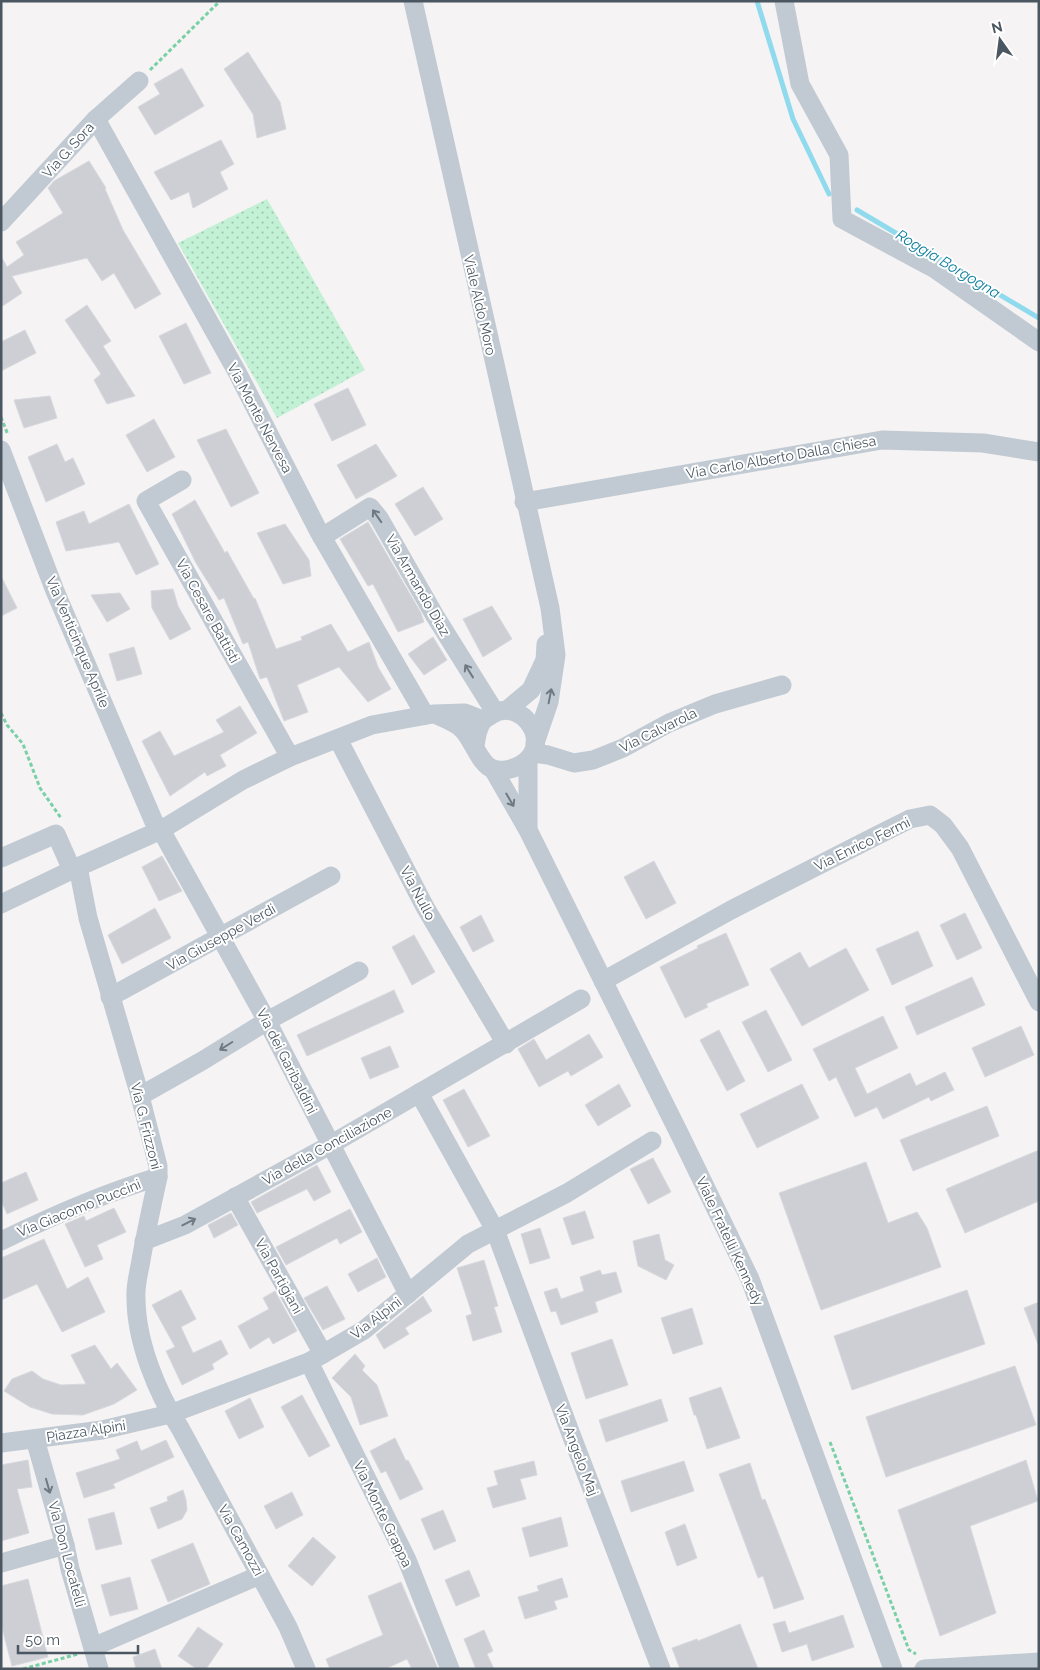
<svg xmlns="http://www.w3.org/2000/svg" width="1040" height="1670" viewBox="0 0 1040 1670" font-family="Raleway,sans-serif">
<defs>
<pattern id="grass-dots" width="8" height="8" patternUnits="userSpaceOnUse" patternTransform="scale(1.25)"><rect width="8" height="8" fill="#c3f1d5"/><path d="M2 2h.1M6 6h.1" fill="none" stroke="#a0c6b0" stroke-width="1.8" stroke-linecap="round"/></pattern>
</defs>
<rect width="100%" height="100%" fill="#f5f3f3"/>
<polygon fill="url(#grass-dots)" points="267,199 365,370 277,418 178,243"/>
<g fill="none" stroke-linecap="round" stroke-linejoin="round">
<g stroke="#90daee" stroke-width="5">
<polyline points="757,1 793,119 829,194"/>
<polyline points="857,210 1039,318"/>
</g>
</g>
<g fill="#cdcfd5" stroke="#d7d9de">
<polygon points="248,52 280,102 286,129 257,138 253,114 224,69"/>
<polygon points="182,68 204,106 155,135 138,107 160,94 154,84"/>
<polygon points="221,140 234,164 220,172 228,189 193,208 189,192 171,200 154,172"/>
<polygon points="89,161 106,188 105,189 123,230 161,294 135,309 114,273 102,281 87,258 12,276 22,293 1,307 1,256 7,267 24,255 16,242 63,213 48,188 54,181"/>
<polygon points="87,305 111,341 103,346 135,396 107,404 94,380 101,374 65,320"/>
<polygon points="186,323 211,373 184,384 159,336"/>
<polygon points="25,330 36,353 1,371 1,342"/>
<polygon points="348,388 366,425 332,441 314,404"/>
<polygon points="50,396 57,418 24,428 14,400"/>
<polygon points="154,419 175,457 147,472 126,435"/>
<polygon points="226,429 259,493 231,507 197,440"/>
<polygon points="57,444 65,462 73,458 85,484 46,502 28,457"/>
<polygon points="376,444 397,476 356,499 337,465"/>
<polygon points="423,487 443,519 415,536 395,504"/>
<polygon points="195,500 225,553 227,551 254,599 255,598 276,649 302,640 301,637 331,624 348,652 369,642 378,667 391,689 368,702 339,667 297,685 308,712 284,721 267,677 260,679 248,642 243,644 224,598 219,600 196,563 172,514"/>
<polygon points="129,504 159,564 136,575 119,542 66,551 56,522 84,511 89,524"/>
<polygon points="368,522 421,613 424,622 398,632 373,584 368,586 340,539"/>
<polygon points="285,524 309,560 311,576 283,584 257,533"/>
<polygon points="1,576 17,608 1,616"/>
<polygon points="173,589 178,606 191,629 170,640 152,608 151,591"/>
<polygon points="120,593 130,609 107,622 91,595"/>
<polygon points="492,606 512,639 483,657 463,619"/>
<polygon points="433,637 447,660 424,675 408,654"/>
<polygon points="134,647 142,674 117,681 109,654"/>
<polygon points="240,706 257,733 220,755 226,766 207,776 205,772 170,796 142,741 160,731 174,756 224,732 216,720"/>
<polygon points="162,856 182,891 159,901 142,867"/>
<polygon points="654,861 676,903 646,919 624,877"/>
<polygon points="155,908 171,938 122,964 108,935"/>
<polygon points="965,913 982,948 957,960 940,925"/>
<polygon points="481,915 494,941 473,952 460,927"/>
<polygon points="918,931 933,966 892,985 876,949"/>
<polygon points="726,933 749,985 706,1004 708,1007 685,1018 660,967 698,948 697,946"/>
<polygon points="414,935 435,972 412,985 392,947"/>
<polygon points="846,948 869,990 802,1026 770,969 800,952 809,968"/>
<polygon points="972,977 985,1005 917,1035 905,1007"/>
<polygon points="394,990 404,1012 307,1056 297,1035"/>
<polygon points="766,1010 792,1060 768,1072 742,1022"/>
<polygon points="883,1016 898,1048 855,1068 867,1094 910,1073 916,1086 945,1072 954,1090 931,1101 929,1097 883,1119 877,1107 855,1117 836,1077 829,1081 813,1049"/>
<polygon points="1021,1026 1034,1055 985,1077 972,1048"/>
<polygon points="719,1030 745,1081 727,1091 700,1040"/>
<polygon points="589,1034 603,1057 571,1076 568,1071 539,1087 518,1049 534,1039 546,1060"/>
<polygon points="390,1046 399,1067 370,1079 361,1058"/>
<polygon points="619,1084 631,1106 598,1126 585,1105"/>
<polygon points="802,1084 819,1118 757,1148 740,1114"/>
<polygon points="464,1089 490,1136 468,1147 443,1100"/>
<polygon points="987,1106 999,1136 913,1171 900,1140"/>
<polygon points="1039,1150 1039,1201 965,1233 946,1189"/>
<polygon points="653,1158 671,1192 648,1204 630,1169"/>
<polygon points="866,1162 888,1223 917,1212 927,1228 941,1267 821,1310 779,1193"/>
<polygon points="317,1165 331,1192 314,1201 307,1189 257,1213 251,1202"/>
<polygon points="26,1172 38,1200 7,1214 1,1200 1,1183"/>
<polygon points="114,1208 126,1232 97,1245 103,1259 85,1267 65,1224 84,1216 86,1221"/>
<polygon points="350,1209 362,1232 340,1244 337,1238 286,1265 276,1247"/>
<polygon points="585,1211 594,1238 572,1245 563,1218"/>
<polygon points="231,1213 238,1225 214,1238 208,1225"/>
<polygon points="540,1228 550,1258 530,1264 521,1234"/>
<polygon points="659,1234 665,1260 674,1265 666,1280 638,1266 633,1241"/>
<polygon points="44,1239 67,1289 88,1277 105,1312 62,1332 37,1284 1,1300 1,1258"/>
<polygon points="377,1258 386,1277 358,1292 348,1274"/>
<polygon points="484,1260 498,1306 494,1307 502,1332 473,1341 466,1316 472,1314 457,1268"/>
<polygon points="600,1270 602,1275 616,1272 622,1292 595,1302 598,1312 561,1325 556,1311 551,1312 544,1292 557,1288 561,1299 584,1291 580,1277"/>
<polygon points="327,1286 345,1319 323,1330 304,1298"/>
<polygon points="181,1290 196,1319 181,1327 193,1353 221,1340 228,1354 212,1364 214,1369 182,1385 166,1351 175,1347 152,1305"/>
<polygon points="967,1290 985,1344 852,1390 834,1336"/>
<polygon points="275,1291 297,1331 273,1344 269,1337 250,1349 238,1326 269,1309 263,1298"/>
<polygon points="423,1296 432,1311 405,1328 409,1334 384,1349 376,1335"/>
<polygon points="1039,1302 1039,1344 1038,1344 1024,1308"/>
<polygon points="692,1308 703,1344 673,1354 661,1318"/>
<polygon points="612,1339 628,1385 586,1399 571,1353"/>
<polygon points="95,1345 111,1369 117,1363 137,1390 114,1404 83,1415 52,1414 30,1407 4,1391 12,1379 32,1371 43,1379 61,1385 86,1384 71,1355"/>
<polygon points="355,1354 365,1366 362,1370 377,1385 388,1416 360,1425 351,1397 332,1378"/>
<polygon points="1015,1366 1036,1425 886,1477 866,1417"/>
<polygon points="721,1387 740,1438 707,1449 696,1415 694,1415 689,1398"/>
<polygon points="302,1395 330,1446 309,1457 281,1407"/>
<polygon points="250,1398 264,1427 239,1439 225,1411"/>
<polygon points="661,1399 668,1421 606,1442 599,1420"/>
<polygon points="395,1438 406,1461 408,1460 423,1489 400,1500 386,1471 381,1473 370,1451"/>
<polygon points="166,1440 174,1457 113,1484 115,1488 84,1498 76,1473 120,1459 116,1450 137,1441 141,1451"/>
<polygon points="28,1460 32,1487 17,1489 29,1533 1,1541 1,1465"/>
<polygon points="1026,1460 1038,1501 970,1526 996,1613 940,1636 898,1510"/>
<polygon points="534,1461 537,1475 520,1479 526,1499 493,1508 487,1488 498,1485 494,1471"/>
<polygon points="684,1461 694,1491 631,1512 621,1481"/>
<polygon points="750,1463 762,1500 765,1499 804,1599 774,1609 763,1576 758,1578 719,1474"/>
<polygon points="183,1490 186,1500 187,1510 182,1519 158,1529 150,1508 168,1501 167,1497"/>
<polygon points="292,1492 303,1515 276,1529 264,1506"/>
<polygon points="443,1510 456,1541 434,1550 421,1519"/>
<polygon points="114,1512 122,1544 96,1550 88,1519"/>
<polygon points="561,1517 568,1546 530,1557 522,1528"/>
<polygon points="685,1524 697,1558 677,1566 665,1532"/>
<polygon points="313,1537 336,1557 312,1586 288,1566"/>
<polygon points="193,1543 210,1584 168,1602 151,1560"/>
<polygon points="469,1570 480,1596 456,1606 445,1580"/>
<polygon points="130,1577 138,1609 110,1616 101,1585"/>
<polygon points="562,1578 568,1597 554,1601 557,1609 525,1619 518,1597 539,1591 537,1586"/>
<polygon points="28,1579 48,1657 12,1666 1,1624 1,1586"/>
<polygon points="401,1582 438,1669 412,1669 407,1659 385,1669 330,1669 326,1659 383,1635 368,1596"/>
<polygon points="843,1615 854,1647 812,1661 807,1644 782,1652 773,1624 785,1621 789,1633"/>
<polygon points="740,1624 758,1669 680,1669 672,1648 697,1639 698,1641"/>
<polygon points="198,1627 223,1644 206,1669 197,1669 178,1656"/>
<polygon points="484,1630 493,1651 487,1654 494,1669 476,1669 464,1639"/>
<polygon points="155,1649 162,1669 136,1669 133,1657"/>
</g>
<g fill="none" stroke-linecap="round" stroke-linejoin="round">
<g stroke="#7ad0a6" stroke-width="3" stroke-dasharray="4 2.5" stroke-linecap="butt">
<polyline points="150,70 220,1"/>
<polyline points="1,417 8,435"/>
<polyline points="1,713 7,725 23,744 40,788 61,818"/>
<polyline points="830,1442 909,1650 916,1654"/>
<polyline points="23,1669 78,1654"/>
</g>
<g stroke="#c1cad2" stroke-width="19">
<polyline points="413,1 550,608 556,655 549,702 535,743"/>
<polyline points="784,1 800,84 839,155 842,219 935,269 1039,342"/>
<polyline points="96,119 237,372 318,530 425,715"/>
<polyline points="1,222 96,119 139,81"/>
<polyline points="1,450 55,591 154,822 161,830 267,1021 408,1294"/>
<polyline points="182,480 146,501 290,757"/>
<polyline points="524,502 882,440 983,443 1039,452"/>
<polyline points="322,537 370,507 379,518 435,616 495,712"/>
<polyline points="507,710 531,690 545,660 546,644"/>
<path d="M437,715C445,719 457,723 463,730C473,740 480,765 493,769C502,772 514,769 522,764C555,744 521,695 491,715C488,717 484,719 482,722C477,729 476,739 475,747"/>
<polyline points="338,739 425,907 506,1044"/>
<polyline points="533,753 548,755 574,763 593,760 623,748 669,723 715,704 782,685"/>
<polyline points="493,769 528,830 679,1133 750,1279 893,1669"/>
<polyline points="528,829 528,760"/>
<polyline points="1,858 56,834 72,870"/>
<path d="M78,867L88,918L140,1096L158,1166V1177C152,1205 146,1232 141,1260C139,1273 135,1285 136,1298C136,1341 157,1393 180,1428L288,1627L306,1669"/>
<polyline points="1,904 78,867 161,830 243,780 290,757 372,725 433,714 465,713 483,720"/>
<polyline points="603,981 731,910 876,836 910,819 930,815 943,825 960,848 1039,1002"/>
<polyline points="110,997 331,876"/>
<polyline points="419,1093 495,1230 569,1429 661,1669"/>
<polyline points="140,1096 202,1061 267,1021 359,971"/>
<polyline points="235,1197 323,1354"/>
<path d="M1,1241C52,1216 104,1193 158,1177"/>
<polyline points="144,1241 185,1225 330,1145 581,999"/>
<polyline points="309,1362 407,1560 450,1669"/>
<polyline points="35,1439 65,1545 70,1569 99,1669"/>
<polyline points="1,1443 102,1430 170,1414 309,1362 364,1330 468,1244 567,1193 652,1141"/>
<polyline points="1,1563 65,1545"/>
<polyline points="93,1647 260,1575"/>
<polyline points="924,1669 1039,1662"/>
</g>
</g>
<defs><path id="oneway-shaft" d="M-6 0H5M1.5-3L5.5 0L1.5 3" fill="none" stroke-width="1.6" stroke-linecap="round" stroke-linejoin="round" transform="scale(1.25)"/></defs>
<g stroke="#6e7983">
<use href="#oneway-shaft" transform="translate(377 516) rotate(-125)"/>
<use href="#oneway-shaft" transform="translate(469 671) rotate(-122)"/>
<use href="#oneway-shaft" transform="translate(550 696) rotate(-79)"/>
<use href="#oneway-shaft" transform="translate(510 800) rotate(60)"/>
<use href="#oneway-shaft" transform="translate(226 1046) rotate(148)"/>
<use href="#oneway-shaft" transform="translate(189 1222) rotate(-27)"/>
<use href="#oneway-shaft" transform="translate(48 1486) rotate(74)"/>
</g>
<g text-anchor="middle" stroke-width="4" stroke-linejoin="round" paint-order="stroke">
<g font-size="14" fill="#4a5661" stroke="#fff">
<text transform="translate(68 150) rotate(-48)" y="5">Via G. Sora</text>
<text transform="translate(480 305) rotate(77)" y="5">Viale Aldo Moro</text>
<text transform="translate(260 418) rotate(62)" y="5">Via Monte Nervesa</text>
<text transform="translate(781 457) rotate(-10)" y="5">Via Carlo Alberto Dalla Chiesa</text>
<text transform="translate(418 585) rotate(60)" y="5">Via Armando Diaz</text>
<text transform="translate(208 611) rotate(61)" y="5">Via Cesare Battisti</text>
<text transform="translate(78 642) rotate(67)" y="5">Via Venticinque Aprile</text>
<text transform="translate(658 730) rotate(-26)" y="5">Via Calvarola</text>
<text transform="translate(862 844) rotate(-26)" y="5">Via Enrico Fermi</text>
<text transform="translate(418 893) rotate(62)" y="5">Via Nullo</text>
<text transform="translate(221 937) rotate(-29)" y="5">Via Giuseppe Verdi</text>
<text transform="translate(287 1061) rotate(63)" y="5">Via dei Garibaldini</text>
<text transform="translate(146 1126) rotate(76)" y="5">Via G. Frizzoni</text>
<text transform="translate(327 1146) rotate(-29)" y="5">Via della Conciliazione</text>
<text transform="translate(79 1208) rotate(-22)" y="5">Via Giacomo Puccini</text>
<text transform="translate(730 1241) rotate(65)" y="5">Viale Fratelli Kennedy</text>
<text transform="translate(279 1276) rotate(61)" y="5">Via Partigiani</text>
<text transform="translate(376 1318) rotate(-37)" y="5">Via Alpini</text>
<text transform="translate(86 1431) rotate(-9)" y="5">Piazza Alpini</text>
<text transform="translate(577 1450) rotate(69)" y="5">Via Angelo Maj</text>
<text transform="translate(383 1514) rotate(64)" y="5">Via Monte Grappa</text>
<text transform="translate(241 1540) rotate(61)" y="5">Via Camozzi</text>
<text transform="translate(67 1554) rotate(75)" y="5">Via Don Locatelli</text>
</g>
<g font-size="15" font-style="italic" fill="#0c7c9b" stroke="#fff">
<text transform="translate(948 264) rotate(31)" y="5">Roggia Borgogna</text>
</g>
</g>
<rect width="1040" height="1670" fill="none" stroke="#4a5661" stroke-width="5"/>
<g transform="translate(1000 40) rotate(346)" stroke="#ffffff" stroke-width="4" paint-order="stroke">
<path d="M0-4L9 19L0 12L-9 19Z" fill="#4a5661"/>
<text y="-8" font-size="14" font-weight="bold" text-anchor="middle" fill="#4a5661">N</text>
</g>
<path d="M18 1645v8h120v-8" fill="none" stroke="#4a5661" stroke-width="2.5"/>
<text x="25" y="1645" font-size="15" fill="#4a5661" stroke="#ffffff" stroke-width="4" paint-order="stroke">50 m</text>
</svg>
